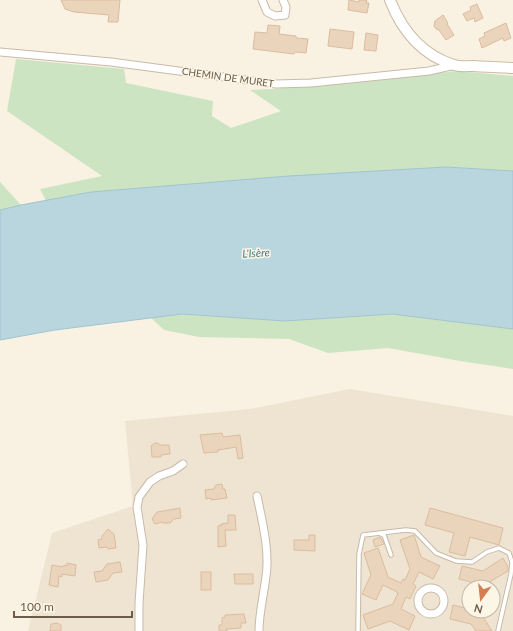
<svg xmlns="http://www.w3.org/2000/svg" width="513" height="631" viewBox="0 0 513 631" font-family="Lato,sans-serif">
<rect width="100%" height="100%" fill="#f9f2e2"/>
<path fill="#efe4d1" fill-rule="evenodd" d="M350,389L513,416V631H28L52,533L133,506L125,421L250,409ZM469,587H493V611H469Z"/>
<g fill="#cde4c2">
<polygon points="16,59 124,69 126,83 213,101 212,116 231,128 281,111 250,90 273,89 458,71 513,76 513,171 446,167 91,192 46,201 40,189 102,176 7,111"/>
<polygon points="0,182 21,205 0,210"/>
<polygon points="182,314 285,321 392,314 513,329 513,369 460,361 388,348 328,353 289,339 199,337 164,330 151,318"/>
</g>
<polygon fill="#b9d6df" stroke="#a0c4d0" points="446,167 513,171 513,329 392,314 285,321 182,314 55,330 0,340 0,210 21,205 91,192 289,176"/>
<g fill="#ebd4bc" stroke="#dbbc9f">
<polygon points="61,0 120,0 118,22 108,22 109,15 74,12 65,9"/>
<polygon points="349,0 359,2 359,0 367,0 366,3 369,3 367,13 348,10"/>
<polygon points="477,4 483,18 475,22 474,18 467,21 463,14 471,10 470,7"/>
<polygon points="443,15 448,23 447,24 454,35 446,40 439,30 436,29 434,26 435,21"/>
<polygon points="506,23 511,38 504,41 503,38 482,48 479,39 485,36 484,33"/>
<polygon points="268,25 280,26 279,34 296,36 296,38 308,39 306,53 295,52 294,54 253,49 255,32 267,33"/>
<polygon points="330,29 354,32 352,49 328,46"/>
<polygon points="366,33 378,35 376,51 364,50"/>
<polygon points="222,433 223,437 240,435 243,458 238,459 236,447 218,450 218,452 204,453 200,435"/>
<polygon points="155,443 157,443 161,445 169,445 170,454 161,455 161,457 152,457 151,446"/>
<polygon points="222,484 223,489 225,489 227,498 211,500 211,498 206,499 205,490 214,489 216,485"/>
<polygon points="180,508 181,518 174,519 170,523 163,523 162,522 155,524 152,519 157,512"/>
<polygon points="430,508 503,528 499,545 470,537 465,556 449,552 454,533 425,525"/>
<polygon points="228,515 235,515 236,530 225,530 226,546 218,547 218,526 222,525 221,524 228,523"/>
<polygon points="108,529 114,534 116,548 108,549 107,547 99,548 98,540 102,539 102,536"/>
<polygon points="309,535 315,535 315,551 294,550 294,540 309,540"/>
<polygon points="414,535 421,557 440,566 433,579 419,572 413,584 416,586 410,599 406,597 401,609 415,616 409,630 390,621 368,629 363,615 393,604 398,593 397,593 397,592 383,585 376,600 362,594 371,575 364,553 378,548 388,577 401,583 403,579 405,580 410,569 400,540"/>
<polygon points="380,537 384,544 375,547 373,540"/>
<polygon points="503,558 508,567 508,571 488,583 488,587 470,587 471,582 459,579 462,566 483,571"/>
<polygon points="120,562 122,572 113,573 108,580 96,582 94,572 102,571 107,564"/>
<polygon points="67,563 76,565 75,576 62,574 62,577 59,576 58,587 49,585 52,565 63,567 64,565 67,566"/>
<rect x="201" y="572" width="10" height="18"/>
<polygon points="234,574 253,574 253,584 235,584"/>
<polygon points="453,605 469,609 469,611 482,611 481,614 492,631 476,631 471,624 450,619"/>
<polygon points="244,614 246,623 241,623 241,628 226,629 227,631 219,631 219,625 222,625 222,618 225,617 225,615"/>
<polygon points="57,623 61,625 61,631 50,631 51,624"/>
</g>
<g fill="none" stroke-linecap="round" stroke-linejoin="round">
<g stroke="#c8baaa" stroke-width="5.5">
<g id="lane">
<polyline points="381,534 384,535 391,555"/>
<polyline points="358,631 359,554 363,535 406,530 415,531 436,553 456,561 472,562 487,552 499,548 509,553 512,562 511,574 498,631"/>
</g>
</g>
<g stroke="#c8baaa" stroke-width="9">
<g id="street">
<polyline points="262,0 267,12 275,16 285,15 286,7 283,0"/>
<polyline points="0,52 111,62 276,84 311,83 429,71 455,65"/>
<path d="M257,496C262,520 270,552 266,576C264,594 259,613 259,631"/>
<circle cx="431" cy="601" r="13"/>
<polyline points="139,631 139,603 143,545 137,507 139,497 150,482 159,476 173,471 183,464"/>
</g>
</g>
<g stroke="#cbbba8" stroke-width="12">
<path id="secondary" d="M390,0C402,31 422,55 454,65C460,67 467,66 473,66C486,67 500,67 513,68"/>
</g>
<use href="#lane" stroke="#fff" stroke-width="3.5"/>
<use href="#street" stroke="#fff" stroke-width="7"/>
<use href="#secondary" stroke="#fff" stroke-width="10"/>
</g>
<g text-anchor="middle" stroke-width="3" stroke-linejoin="round" paint-order="stroke">
<g font-size="10" fill="#6d5b4b" stroke="#fcf6e7">
<text transform="translate(228 77) rotate(8)" y="4">CHEMIN DE MURET</text>
</g>
<g font-size="11" font-style="italic" fill="#4c7684" stroke="#fcf6e7">
<text transform="translate(256 253) rotate(-3)" y="4">L'Isère</text>
</g>
</g>
<g transform="translate(481 599) rotate(195)"><circle r="19" fill="#fcf6e7" stroke="#c3b8a9"/>
<path d="M0-3L7 15L0 10L-7 15Z" fill="#d57e54"/>
<text y="-6" font-size="11" font-weight="bold" text-anchor="middle" fill="#6d5b4b">N</text>
</g>
<path d="M14 611v6h118v-6" fill="none" stroke="#6d5b4b" stroke-width="2"/>
<text x="20" y="611" font-size="12" fill="#6d5b4b" stroke="#fcf6e7" stroke-width="3" paint-order="stroke">100 m</text>
</svg>
